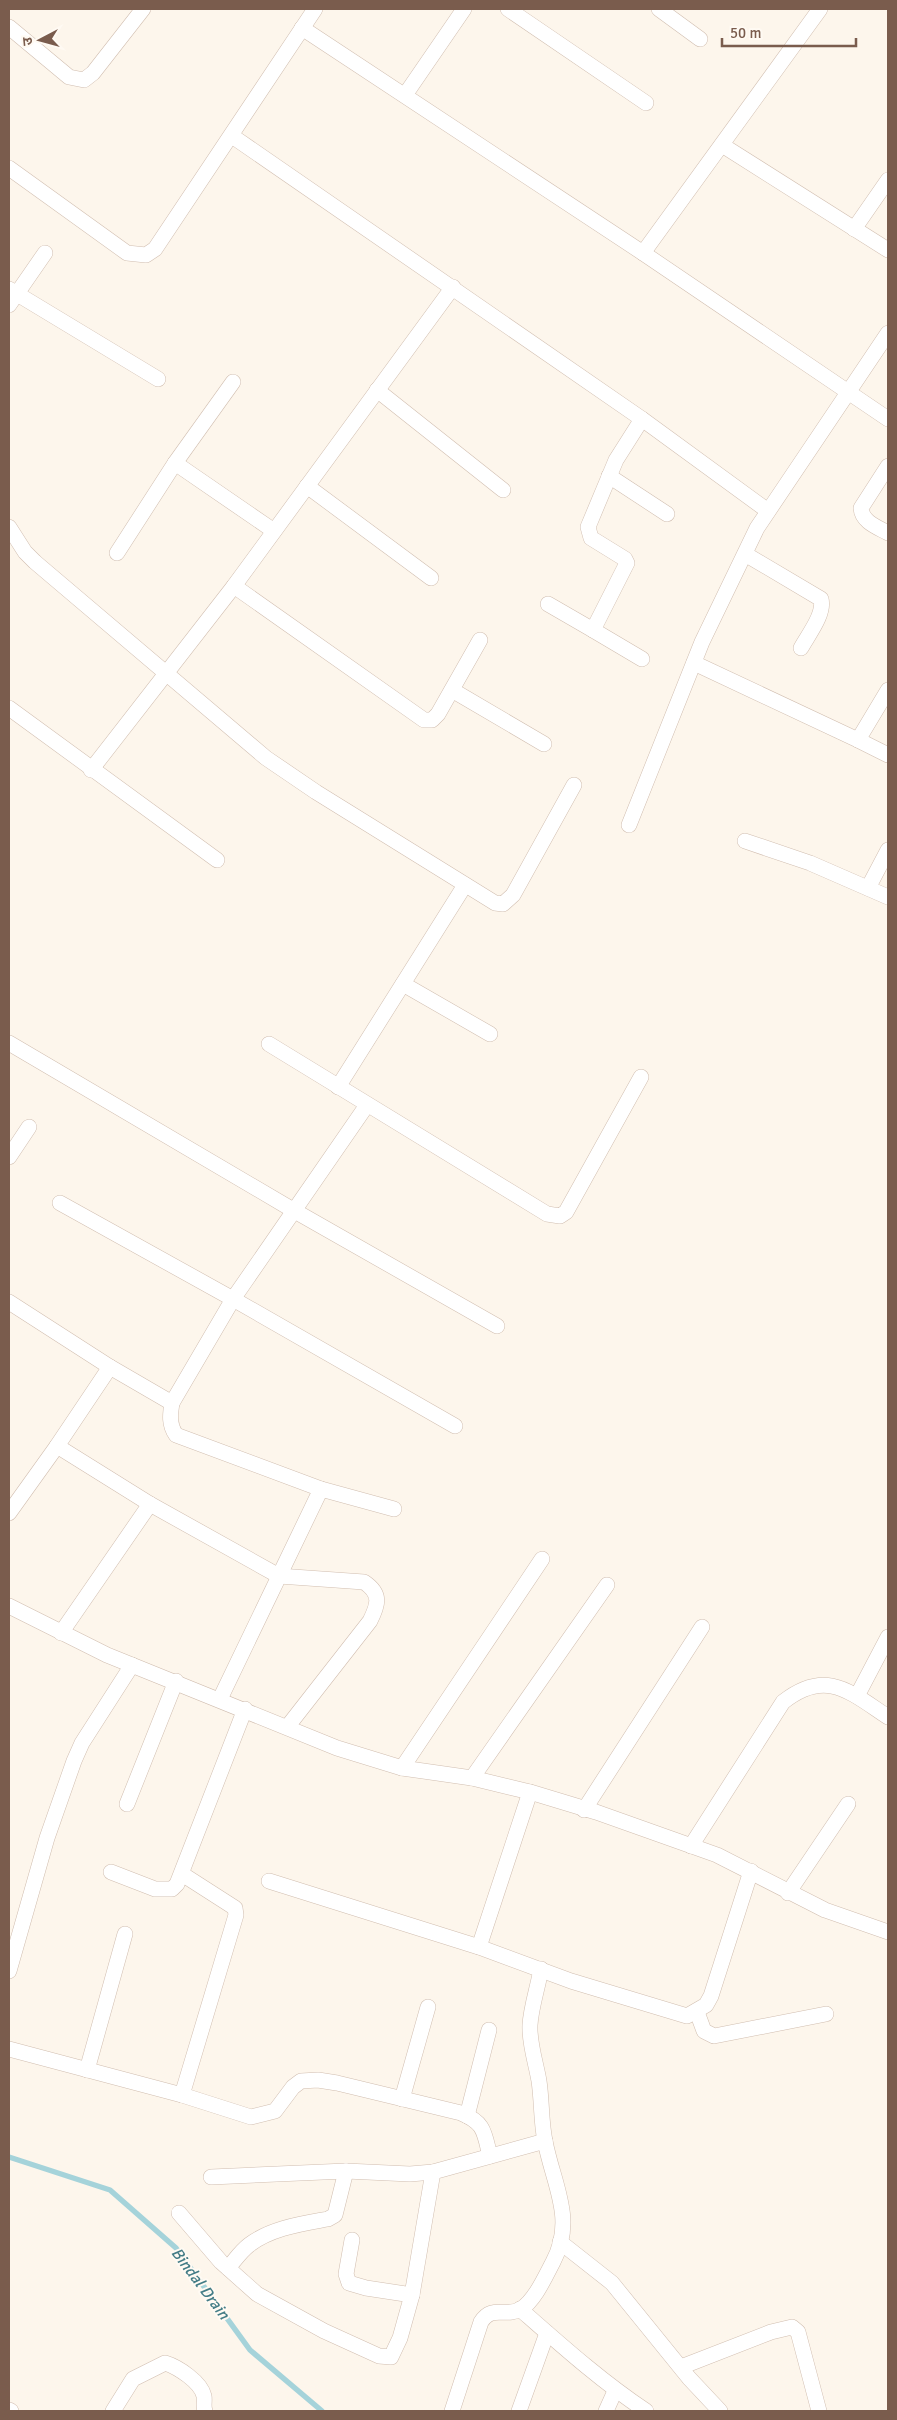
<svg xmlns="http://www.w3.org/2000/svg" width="897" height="2420" viewBox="0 0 897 2420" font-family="Signika,'Noto Sans Devanagari',sans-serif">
<rect width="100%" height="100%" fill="#fdf6ec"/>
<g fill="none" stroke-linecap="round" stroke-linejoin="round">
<polyline stroke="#a5d3da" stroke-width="5.5" points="9,2157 110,2190 176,2248 250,2350 322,2411"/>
<g stroke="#d1beb0" stroke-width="16">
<g id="street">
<polyline points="508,9 646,103"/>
<polyline points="659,9 700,39"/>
<polyline points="9,27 69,77 84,80 93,73 143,9"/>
<polyline points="302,28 643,253 888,419"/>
<polyline points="405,95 464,9"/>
<polyline points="232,136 642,419 768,511"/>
<polyline points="722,145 888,250"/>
<polyline points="9,168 127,253 146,255 155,249 315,9"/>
<polyline points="854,229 888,180"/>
<polyline points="643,253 820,9"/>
<polyline points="9,289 158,379"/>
<polyline points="9,305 45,253"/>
<polyline points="377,390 503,490"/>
<polyline points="175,463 274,531"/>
<path d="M888,466L861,508C862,522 877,527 888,533"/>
<polyline points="609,476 667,514"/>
<polyline points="307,486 431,578"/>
<polyline points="9,527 25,552 35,562 266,758 316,792 495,903 503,904 513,895 574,785"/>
<polyline points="117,553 175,463 233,382"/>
<path d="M745,554L821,599C825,614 808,635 801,648"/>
<polyline points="234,586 424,720 432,720 438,714 480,640"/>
<polyline points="548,604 593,630"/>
<polyline points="642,659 593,630 627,563 625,559 591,538 588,527 616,460 642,419"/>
<polyline points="694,663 858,740"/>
<polyline points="452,690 544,744"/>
<polyline points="888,690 858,740 888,755"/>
<polyline points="9,708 217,860"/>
<polyline points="91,770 234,586 453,287"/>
<polyline points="629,825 702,642 757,528 888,333"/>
<polyline points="745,841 810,863 888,897"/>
<polyline points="868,888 888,850"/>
<polyline points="403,984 490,1034"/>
<polyline points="9,1043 293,1210 497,1326"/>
<polyline points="269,1044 547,1214 560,1216 566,1212 641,1077"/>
<polyline points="338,1087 465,885"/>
<polyline points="9,1157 29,1127"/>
<polyline points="60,1203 233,1299 455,1426"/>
<polyline points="9,1302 110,1367 172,1403 233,1299 367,1105"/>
<path d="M110,1367L57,1446L150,1504L279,1576L364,1582C382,1594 378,1605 370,1621L288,1726"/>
<path d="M172,1403C170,1415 169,1425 176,1435L321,1489L220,1699"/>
<polyline points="321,1489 394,1509"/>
<polyline points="9,1513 57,1446"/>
<polyline points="9,1606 107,1655 337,1748 402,1768 472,1778 530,1792 596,1812 717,1855 825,1910 888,1932"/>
<polyline points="61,1633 150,1504"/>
<polyline points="857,1696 888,1637"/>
<polyline points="402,1768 542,1559"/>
<polyline points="472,1778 607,1585"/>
<polyline points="127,1804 176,1681"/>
<polyline points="584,1810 702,1627"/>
<path d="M691,1846L783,1702C826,1668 850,1692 888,1717"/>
<polyline points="111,1872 155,1889 172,1889 177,1884 245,1709"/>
<polyline points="269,1881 479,1947 571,1981 687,2016 706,2005 711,1996 751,1871"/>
<polyline points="788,1893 848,1804"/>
<polyline points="479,1947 530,1792"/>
<polyline points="9,1971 47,1838 74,1761 82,1743 132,1665"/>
<polyline points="697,2012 704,2031 714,2036 826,2014"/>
<path d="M9,2049L182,2095L251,2117L275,2111L293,2087L301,2081L318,2080L337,2083L461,2113C485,2123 484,2132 490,2156"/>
<polyline points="87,2070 125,1934"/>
<polyline points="182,2095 236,1915 235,1908 182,1874"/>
<polyline points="402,2099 428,2007"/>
<polyline points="467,2116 489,2030"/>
<polyline points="211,2177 346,2171 410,2174 433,2172 545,2141"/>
<polyline points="179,2213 221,2262 257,2294 324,2331 379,2356 391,2357 400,2338 412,2295 433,2172"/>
<polyline points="352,2240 346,2274 349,2283 366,2288 412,2295"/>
<polyline points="560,2242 612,2283 689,2378 720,2411"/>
<path d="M228,2268C235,2260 241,2251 249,2245C271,2228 301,2224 328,2219L335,2215L346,2171"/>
<path d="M520,2309C561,2345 601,2381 646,2411"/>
<polyline points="681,2367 771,2332 792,2327 798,2332 819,2411"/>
<polyline points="9,2410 11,2411"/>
<path d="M113,2411L133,2379L165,2363C178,2367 201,2382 204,2396C205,2401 203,2406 205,2411"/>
<path d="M452,2411L481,2322C492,2304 506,2318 521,2309C535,2300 545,2277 553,2262C576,2219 553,2184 545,2141C541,2122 542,2101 539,2081C536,2063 529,2043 530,2025C531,2007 538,1987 541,1969"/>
<polyline points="519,2411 547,2333"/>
<polyline points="606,2411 615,2391"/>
</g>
</g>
<use href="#street" stroke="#fff" stroke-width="15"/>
</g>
<g text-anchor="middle" stroke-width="4" stroke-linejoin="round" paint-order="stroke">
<g font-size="16" font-style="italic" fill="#437c86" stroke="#fffaf3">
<text transform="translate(201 2283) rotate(53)" y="6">Bindal Drain</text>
</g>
</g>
<rect width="897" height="2420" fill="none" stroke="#7a5c4d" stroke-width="20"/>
<g transform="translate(40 40) rotate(264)" stroke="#fffaf3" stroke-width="4" paint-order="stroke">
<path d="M0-4L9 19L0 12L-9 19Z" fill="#7a5c4d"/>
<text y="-8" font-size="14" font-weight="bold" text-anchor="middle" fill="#7a5c4d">उ</text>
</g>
<path d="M722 38v8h134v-8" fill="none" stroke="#7a5c4d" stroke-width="2.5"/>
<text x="730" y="38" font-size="15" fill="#7a5c4d" stroke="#fffaf3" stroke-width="4" paint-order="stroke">50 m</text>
</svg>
